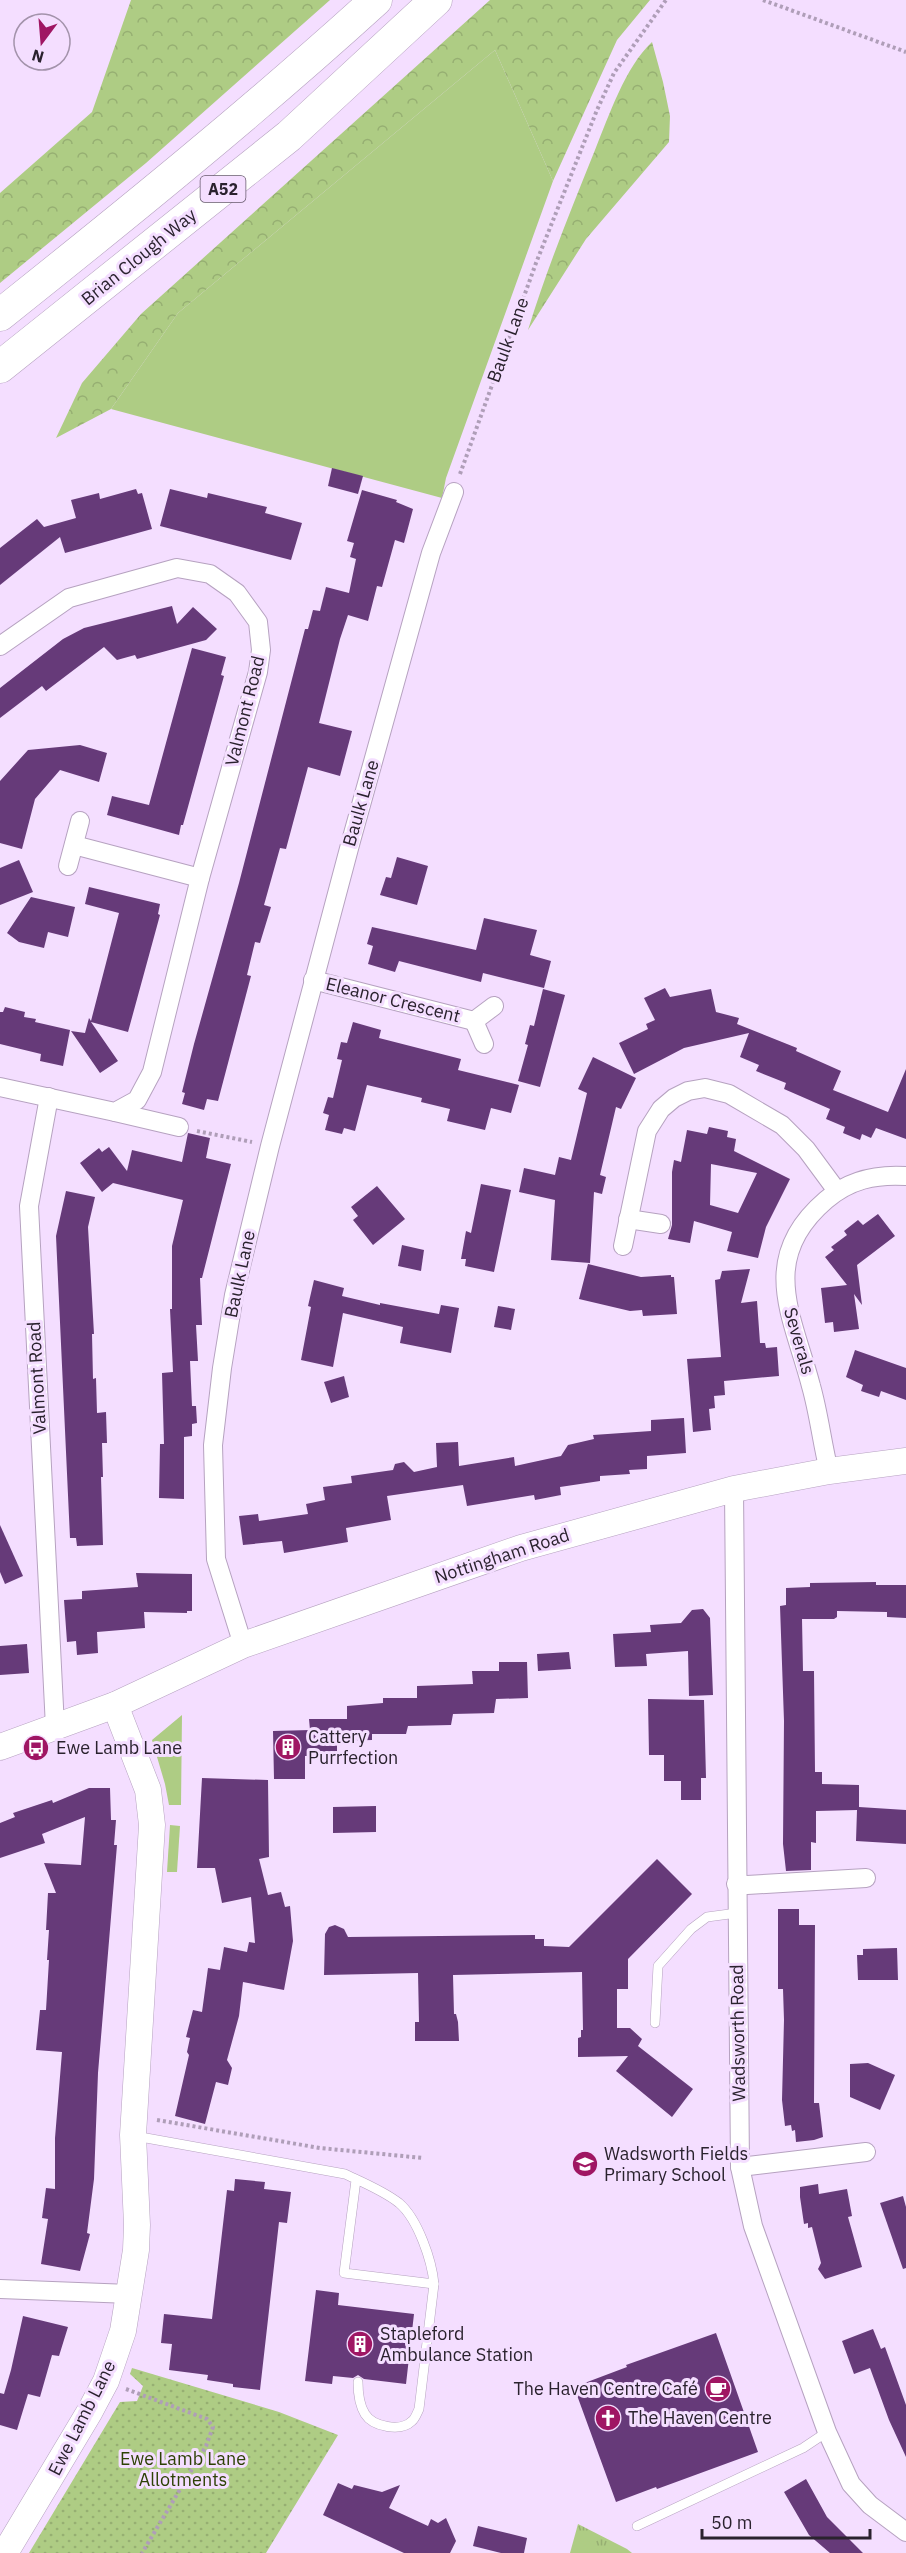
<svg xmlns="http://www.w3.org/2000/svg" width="906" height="2553" viewBox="0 0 906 2553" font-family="'IBM Plex Sans',sans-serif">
<defs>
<pattern id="forest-crowns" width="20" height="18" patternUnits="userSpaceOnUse" patternTransform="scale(1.5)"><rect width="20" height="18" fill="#aecc84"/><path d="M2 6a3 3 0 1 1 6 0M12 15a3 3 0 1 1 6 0" fill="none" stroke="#96af72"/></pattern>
<pattern id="park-tufts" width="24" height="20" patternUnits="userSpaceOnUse" patternTransform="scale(1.5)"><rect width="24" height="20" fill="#aecc84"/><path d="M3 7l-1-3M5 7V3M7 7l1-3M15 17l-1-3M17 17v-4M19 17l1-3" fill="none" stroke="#96af72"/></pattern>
<pattern id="garden-dots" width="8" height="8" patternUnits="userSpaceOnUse" patternTransform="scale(1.5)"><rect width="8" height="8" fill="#aecc84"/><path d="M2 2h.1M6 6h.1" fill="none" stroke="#96af72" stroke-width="1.8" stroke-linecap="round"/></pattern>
</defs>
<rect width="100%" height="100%" fill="#f4deff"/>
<g fill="#aecc84">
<polygon points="495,50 553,181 446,478 442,498 111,409 178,313"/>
<polygon points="182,1715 181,1805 169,1805 165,1784 152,1740"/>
<polygon points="170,1825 180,1826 177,1872 167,1872"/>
</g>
<g fill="url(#forest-crowns)">
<polygon points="131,0 330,0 146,163 0,283 0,193 92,112"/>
<polygon points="490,0 650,0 617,40 553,181 495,50 178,313 111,409 56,438 82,383 141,314"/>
<path d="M652,42L663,82L670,116L669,142L586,239L528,330C547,268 571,210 595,150C609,116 625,67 652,42Z"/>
</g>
<polygon fill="url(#park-tufts)" points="578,2524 627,2549 632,2553 570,2553"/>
<polygon fill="url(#garden-dots)" points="132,2368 279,2412 338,2435 266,2553 29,2553 120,2402 137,2401 143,2386 130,2374"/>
<g fill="#663a79" fill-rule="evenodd">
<polygon points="332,468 363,476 358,494 328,486"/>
<polygon points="136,489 138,494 142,493 152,529 65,553 60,537 0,585 0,548 37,519 44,527 76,518 71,500 99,493 100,499"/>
<polygon points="170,489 207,498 208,493 267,507 265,513 302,523 291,560 160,526"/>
<polygon points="362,490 397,500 396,502 413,509 404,543 395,540 382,587 377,586 368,621 348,615 340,639 319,723 352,731 340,776 308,767 286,849 280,848 264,905 271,907 260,943 255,942 247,975 251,976 218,1101 207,1099 204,1110 182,1104 185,1093 182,1092 194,1044 239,883 305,629 308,629 313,610 320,611 326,587 349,593 356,559 350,557 354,543 347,541"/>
<polygon points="172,606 177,624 193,607 217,629 206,640 137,659 135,655 117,660 104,647 46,691 42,686 0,718 0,688 63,639 84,628"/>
<polygon points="192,648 226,657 221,675 224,676 183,825 181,825 179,835 107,815 112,796 149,805"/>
<polygon points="80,745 107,753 99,782 60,770 35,799 22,849 0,843 0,781 28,750"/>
<polygon points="397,857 428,866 417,905 380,895 386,877 391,878"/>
<polygon points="19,860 33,892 0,905 0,868"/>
<polygon points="89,887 160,904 158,914 160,915 128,1032 91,1022 118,1061 100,1073 71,1031 85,1033 89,1018 91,1021 119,913 85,904"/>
<polygon points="31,897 75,907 68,937 48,932 44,948 19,942 7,933"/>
<polygon points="484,918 537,930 530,955 551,961 544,988 483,973 481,982 399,961 395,972 368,964 373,946 367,944 372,927 476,950"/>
<polygon points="665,988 670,997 711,989 716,1012 739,1018 737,1024 797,1048 796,1051 841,1071 833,1090 888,1112 906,1069 906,1139 876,1128 871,1138 862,1134 860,1140 843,1133 845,1127 826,1119 830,1109 784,1089 786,1083 756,1071 759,1065 740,1057 749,1033 684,1048 634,1074 619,1043 648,1029 646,1024 655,1020 644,998"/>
<polygon points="543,989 565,995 540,1087 518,1081 528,1045 525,1044 530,1025 534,1026"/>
<polygon points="5,1007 25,1012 24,1017 36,1019 35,1022 70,1030 63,1066 40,1061 41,1054 0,1044 0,1012 3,1012"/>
<polygon points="353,1022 381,1030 379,1038 461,1059 458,1070 519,1085 511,1113 491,1108 485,1130 447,1121 450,1109 421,1102 422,1098 367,1085 355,1131 344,1128 342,1134 325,1130 329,1115 323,1113 328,1097 333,1098 342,1060 337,1059 341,1042 347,1043"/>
<polygon points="593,1057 636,1078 621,1109 616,1107 600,1175 606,1177 602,1194 594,1192 590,1263 551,1260 555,1200 519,1192 524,1168 555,1175 559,1157 571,1160 587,1093 578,1089"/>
<path d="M709,1127L728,1131L727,1137L736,1139L734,1151L790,1179L766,1227L758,1258L727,1251L732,1232L694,1221L690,1243L668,1239L672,1225V1172L674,1160L681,1162L687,1130L707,1134ZM711,1164L757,1173L738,1213L710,1205Z"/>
<polygon points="188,1133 210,1138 206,1158 231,1164 202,1278 200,1278 202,1325 196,1325 198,1361 190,1361 192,1406 196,1406 197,1423 192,1424 192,1436 184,1437 184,1499 159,1498 160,1444 164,1444 162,1373 173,1372 170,1309 172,1309 172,1246 183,1200 113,1183 102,1192 80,1163 99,1148 102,1152 109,1147 127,1171 132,1150 182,1162"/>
<polygon points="481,1184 511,1190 494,1272 465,1266 466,1259 461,1259 466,1231 471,1233"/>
<polygon points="377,1186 405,1219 373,1245 353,1220 358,1216 351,1207"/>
<polygon points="66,1191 95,1197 88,1227 94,1334 92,1334 93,1379 96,1378 97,1413 106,1412 107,1443 102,1443 103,1477 101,1477 103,1545 77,1546 76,1538 70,1538 56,1236"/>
<polygon points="878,1214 895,1236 857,1265 862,1305 854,1294 859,1329 834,1332 833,1322 825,1323 821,1288 847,1285 825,1257 834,1250 831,1247 847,1235 844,1231 858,1220 863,1225"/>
<polygon points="402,1245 424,1250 421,1271 398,1266"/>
<polygon points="588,1264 641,1277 671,1275 671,1277 674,1277 677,1314 643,1316 642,1310 630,1311 579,1299"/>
<polygon points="750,1269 741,1303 757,1301 760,1343 765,1343 766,1348 777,1347 779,1376 724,1381 725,1395 714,1396 715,1408 709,1409 711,1430 693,1432 687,1359 721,1357 715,1280 720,1279 722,1271"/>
<polygon points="314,1280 344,1288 342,1296 380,1305 380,1303 439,1314 441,1305 459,1308 451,1353 400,1343 403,1327 343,1313 333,1367 301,1360 311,1307 308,1306"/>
<polygon points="498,1306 515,1309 511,1330 494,1327"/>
<polygon points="855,1350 906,1368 906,1400 881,1391 879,1397 861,1391 863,1385 846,1377"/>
<polygon points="344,1376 349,1397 331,1403 324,1382"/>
<polygon points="684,1418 686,1453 647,1456 647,1469 629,1470 630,1474 600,1476 600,1481 560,1487 561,1495 535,1500 534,1495 467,1506 463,1485 387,1496 391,1520 346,1528 348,1542 284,1553 282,1541 243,1545 239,1516 258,1514 259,1521 308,1514 306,1504 325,1500 323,1487 352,1483 351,1476 393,1470 395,1464 404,1462 414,1472 437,1467 436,1443 458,1442 459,1466 514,1457 515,1466 561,1456 568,1445 594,1439 593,1435 651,1431 651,1420"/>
<polygon points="0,1525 23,1576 5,1584 0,1572"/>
<polygon points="136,1573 192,1574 192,1611 187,1611 187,1613 144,1612 145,1628 97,1632 98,1653 77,1655 76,1641 67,1642 64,1600 82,1599 82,1591 138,1587"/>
<polygon points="876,1582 876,1585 906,1585 906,1618 887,1617 887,1612 837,1611 837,1617 834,1619 802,1619 803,1671 814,1671 815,1772 822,1772 822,1784 859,1785 859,1807 906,1810 906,1844 856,1841 857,1810 816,1811 816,1843 811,1842 811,1870 786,1871 783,1844 784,1721 780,1606 786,1605 786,1588 810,1587 810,1583"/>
<polygon points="703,1609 710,1618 713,1695 689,1696 688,1651 646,1654 647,1666 615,1667 613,1634 651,1632 650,1625 681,1623 692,1610"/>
<polygon points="27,1644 29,1673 0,1675 0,1646"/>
<polygon points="569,1652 571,1669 538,1671 537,1654"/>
<polygon points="499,1662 527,1662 528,1698 496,1699 494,1713 453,1714 451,1725 408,1726 406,1734 372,1734 372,1740 337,1741 337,1756 305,1756 305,1779 274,1779 273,1731 310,1730 309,1719 347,1719 347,1706 383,1703 383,1698 417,1698 417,1686 473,1684 472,1671 499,1671"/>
<polygon points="648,1699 704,1700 706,1778 701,1778 701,1800 681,1800 681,1781 664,1781 664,1755 649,1755"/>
<polygon points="202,1778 268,1780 269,1857 259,1859 268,1895 281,1892 285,1907 290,1906 293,1941 284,1990 243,1982 239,2016 227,2060 232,2068 228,2085 216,2082 205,2124 175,2116 189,2055 187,2052 190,2038 186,2037 193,2010 202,2012 208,1968 220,1970 224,1947 247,1952 249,1942 255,1943 251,1897 222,1903 215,1868 197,1868"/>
<polygon points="89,1788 110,1788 111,1820 116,1820 114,1845 117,1845 98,2073 94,2179 87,2233 90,2234 80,2271 41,2264 48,2219 42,2218 46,2188 55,2189 55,2138 62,2052 36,2050 40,2010 46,2010 49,1960 47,1960 49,1930 46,1930 48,1893 56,1893 44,1863 81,1865 85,1817 42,1834 45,1843 0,1858 0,1823 15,1817 13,1813 52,1800 53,1803"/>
<polygon points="376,1806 376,1832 333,1833 333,1807"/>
<polygon points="657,1859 692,1894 628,1959 628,1989 617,1989 617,2028 630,2028 642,2039 638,2046 693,2089 672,2117 616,2071 628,2056 578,2057 578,2038 581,2037 581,2030 583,2030 582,1972 453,1975 454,2014 456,2014 458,2022 459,2041 415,2041 415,2022 419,2022 418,1973 324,1975 325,1934 329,1927 335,1925 344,1929 348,1937 535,1935 535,1939 544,1939 544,1946 569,1947"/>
<polygon points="778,1909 799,1909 799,1925 815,1925 814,2103 819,2103 823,2137 814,2140 796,2142 795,2130 792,2131 791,2125 785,2126 782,2100 784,2020 783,1989 778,1989"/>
<polygon points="897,1948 898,1980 858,1980 857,1955 863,1955 863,1949"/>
<polygon points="868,2063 895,2075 880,2110 850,2097 850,2064"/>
<polygon points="235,2179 265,2182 264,2189 291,2192 287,2223 279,2222 260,2390 233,2387 233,2384 207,2380 208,2375 169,2370 172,2344 161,2343 164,2314 212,2319 227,2190 234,2191"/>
<polygon points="818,2184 819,2194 847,2189 852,2216 848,2217 862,2267 825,2279 818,2269 821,2263 812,2227 808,2228 808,2223 804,2224 800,2197 800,2187"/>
<polygon points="903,2196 906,2207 906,2268 903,2269 880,2203"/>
<polygon points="316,2290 339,2293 338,2305 414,2314 406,2384 364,2379 358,2375 353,2378 333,2376 332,2384 305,2381"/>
<polygon points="23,2316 68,2327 59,2356 52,2355 40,2397 28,2394 17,2430 0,2425 0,2393 4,2394 11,2370"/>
<polygon points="873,2329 881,2349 885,2347 906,2405 906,2457 889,2420 870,2368 854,2374 842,2341"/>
<polygon points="716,2333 758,2452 657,2489 656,2487 616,2502 574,2387 627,2367 626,2365"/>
<polygon points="806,2479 827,2517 863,2553 830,2553 809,2535 784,2492"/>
<polygon points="338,2483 352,2489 354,2485 382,2492 400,2485 389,2508 428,2526 431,2519 438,2523 446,2518 456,2541 450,2553 404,2553 323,2515"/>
<polygon points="478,2526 527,2538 524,2553 501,2553 473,2546"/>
</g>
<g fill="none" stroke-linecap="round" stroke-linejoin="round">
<g stroke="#b6a2c0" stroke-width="10">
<g id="lane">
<polyline points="655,2023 658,1966 691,1929 707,1917 737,1913"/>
<path d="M135,2136L345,2174C362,2182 384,2191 399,2203C418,2219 432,2261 434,2284L344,2273L356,2180"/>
<path d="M358,2382C358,2392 360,2406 365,2414C373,2427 401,2432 412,2421C415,2419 417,2413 419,2409L434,2284"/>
<polyline points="637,2526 803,2448 827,2432"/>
</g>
</g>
<g stroke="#b6a2c0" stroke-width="20">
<g id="street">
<polyline points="0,646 69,598 177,568 210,574 237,593 258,622 261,650 258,672 200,878 152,1072 137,1100 115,1112 0,1087"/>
<polyline points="74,845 200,878"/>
<polyline points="68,866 80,821"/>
<polyline points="313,980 474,1021"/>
<polyline points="484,1044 474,1021 494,1006"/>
<polyline points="49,1097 29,1206 55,1727"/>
<polyline points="115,1112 179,1127"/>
<polyline points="628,1219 661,1224"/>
<polyline points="623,1246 647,1131 661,1109 674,1098 688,1091 705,1088 729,1094 782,1125 806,1149 837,1191"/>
<path d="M829,1471C822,1443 819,1414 811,1386C793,1316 757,1259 826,1200C849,1180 875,1174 906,1176"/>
<polyline points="734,1489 740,2167 753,2226 827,2432 851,2484 870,2505 906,2532"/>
<polyline points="243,1645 216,1559 213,1445 222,1368 234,1295 270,1146 351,841 431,553 454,492"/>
<polyline points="736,1884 747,1885 866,1878"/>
<polyline points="740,2167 866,2152"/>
<polyline points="0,2289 130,2294"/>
</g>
</g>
<g stroke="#b6a2c0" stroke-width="27">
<g id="secondary">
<polyline points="0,1747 115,1705 243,1645 521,1548 734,1489 829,1471 906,1461"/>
<polyline points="5,2553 90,2411 106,2381 123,2331 136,2250 137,2225 133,2135 152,1825 148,1790 115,1705"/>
</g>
</g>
<g stroke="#b6a2c0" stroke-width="33">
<g id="highway">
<path d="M0,315C128,213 255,110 376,0"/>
<polyline points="0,367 289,136 436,0"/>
</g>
</g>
<g stroke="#af9eb8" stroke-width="4" stroke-dasharray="3 3" stroke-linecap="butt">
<polyline points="763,0 906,52"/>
<polyline points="460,474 536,263 597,110 614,73 666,0"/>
<polyline points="197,1131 252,1142"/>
<polyline points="157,2120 320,2148 423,2158"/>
<polyline points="126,2389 207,2419 213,2427 206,2446 142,2553"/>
</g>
<use href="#lane" stroke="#fff" stroke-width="9"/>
<use href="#street" stroke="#fff" stroke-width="18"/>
<use href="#secondary" stroke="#fff" stroke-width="26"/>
<use href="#highway" stroke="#fff" stroke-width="32"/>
</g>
<defs>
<g id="building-disc" transform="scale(1.35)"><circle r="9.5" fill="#9f1663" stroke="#f4deff"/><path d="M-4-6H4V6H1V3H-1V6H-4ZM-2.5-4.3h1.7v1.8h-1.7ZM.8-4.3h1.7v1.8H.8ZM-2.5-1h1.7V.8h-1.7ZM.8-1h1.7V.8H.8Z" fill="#fff"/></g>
<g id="bus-disc" transform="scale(1.35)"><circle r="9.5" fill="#9f1663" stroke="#f4deff"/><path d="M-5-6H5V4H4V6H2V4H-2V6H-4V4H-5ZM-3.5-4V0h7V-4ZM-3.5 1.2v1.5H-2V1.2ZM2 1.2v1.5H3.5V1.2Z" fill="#fff"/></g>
<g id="school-disc" transform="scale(1.35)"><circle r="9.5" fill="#9f1663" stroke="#f4deff"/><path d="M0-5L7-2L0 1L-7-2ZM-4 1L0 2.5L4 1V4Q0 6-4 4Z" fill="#fff"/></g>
<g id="cafe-disc" transform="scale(1.35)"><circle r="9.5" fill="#9f1663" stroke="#f4deff"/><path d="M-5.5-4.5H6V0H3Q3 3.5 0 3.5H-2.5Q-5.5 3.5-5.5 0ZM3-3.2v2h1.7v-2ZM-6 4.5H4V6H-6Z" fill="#fff"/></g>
<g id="church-disc" transform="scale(1.35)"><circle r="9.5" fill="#9f1663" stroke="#f4deff"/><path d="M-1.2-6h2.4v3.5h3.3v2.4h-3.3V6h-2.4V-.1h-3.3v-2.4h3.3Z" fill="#fff"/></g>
</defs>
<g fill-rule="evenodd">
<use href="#building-disc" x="288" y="1747"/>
<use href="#bus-disc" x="36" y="1748"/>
<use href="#school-disc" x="585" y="2164"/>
<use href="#building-disc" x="360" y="2344"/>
<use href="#cafe-disc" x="718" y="2389"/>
<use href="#church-disc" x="608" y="2418"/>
</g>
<g text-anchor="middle" stroke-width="6" stroke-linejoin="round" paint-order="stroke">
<rect fill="#f4deff" stroke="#675a6d" stroke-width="1.5" x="200.5" y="176" width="45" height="26" rx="4.5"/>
<g font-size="16" font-weight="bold" fill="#2a222e">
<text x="223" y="195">A52</text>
</g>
<g font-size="18" fill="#2a222e" stroke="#f4deff">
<text transform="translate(139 257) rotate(-39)" y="6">Brian Clough Way</text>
<text transform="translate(508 340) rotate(-70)" y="6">Baulk Lane</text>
<text transform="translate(245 711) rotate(-76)" y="6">Valmont Road</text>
<text transform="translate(361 803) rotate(-74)" y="6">Baulk Lane</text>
<text transform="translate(393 1000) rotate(14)" y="6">Eleanor Crescent</text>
<text transform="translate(240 1274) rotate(-78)" y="6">Baulk Lane</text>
<text transform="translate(799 1341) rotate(74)" y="6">Severals</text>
<text transform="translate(37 1378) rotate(-93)" y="6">Valmont Road</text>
<text transform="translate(502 1556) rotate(-18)" y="6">Nottingham Road</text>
<text transform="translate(738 2033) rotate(-91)" y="6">Wadsworth Road</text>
<text transform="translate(82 2418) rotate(-63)" y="6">Ewe Lamb Lane</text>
</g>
<g font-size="18" fill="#2a222e" stroke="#f4deff" text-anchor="start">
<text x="308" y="1743">Cattery<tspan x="308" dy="21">Purrfection</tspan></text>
<text x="56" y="1754">Ewe Lamb Lane</text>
<text x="604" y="2160">Wadsworth Fields<tspan x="604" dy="21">Primary School</tspan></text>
<text x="380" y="2340">Stapleford<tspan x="380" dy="21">Ambulance Station</tspan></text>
<text x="698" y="2395" text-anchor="end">The Haven Centre Café</text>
<text x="628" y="2424">The Haven Centre</text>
</g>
<g font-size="18" fill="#2d4105" stroke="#f4deff">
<text x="183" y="2465">Ewe Lamb Lane<tspan x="183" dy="21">Allotments</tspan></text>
</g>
</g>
<g transform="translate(42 42) rotate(196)"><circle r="28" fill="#f4deff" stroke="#a393ab" stroke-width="1.5"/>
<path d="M0-4.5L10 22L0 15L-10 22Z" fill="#9f1663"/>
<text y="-9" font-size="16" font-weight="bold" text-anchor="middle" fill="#2a222e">N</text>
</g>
<path d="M702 2529v9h168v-9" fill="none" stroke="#2a222e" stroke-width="3"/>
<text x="711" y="2529" font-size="18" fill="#2a222e" stroke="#f4deff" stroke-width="4.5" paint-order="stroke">50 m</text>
</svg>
